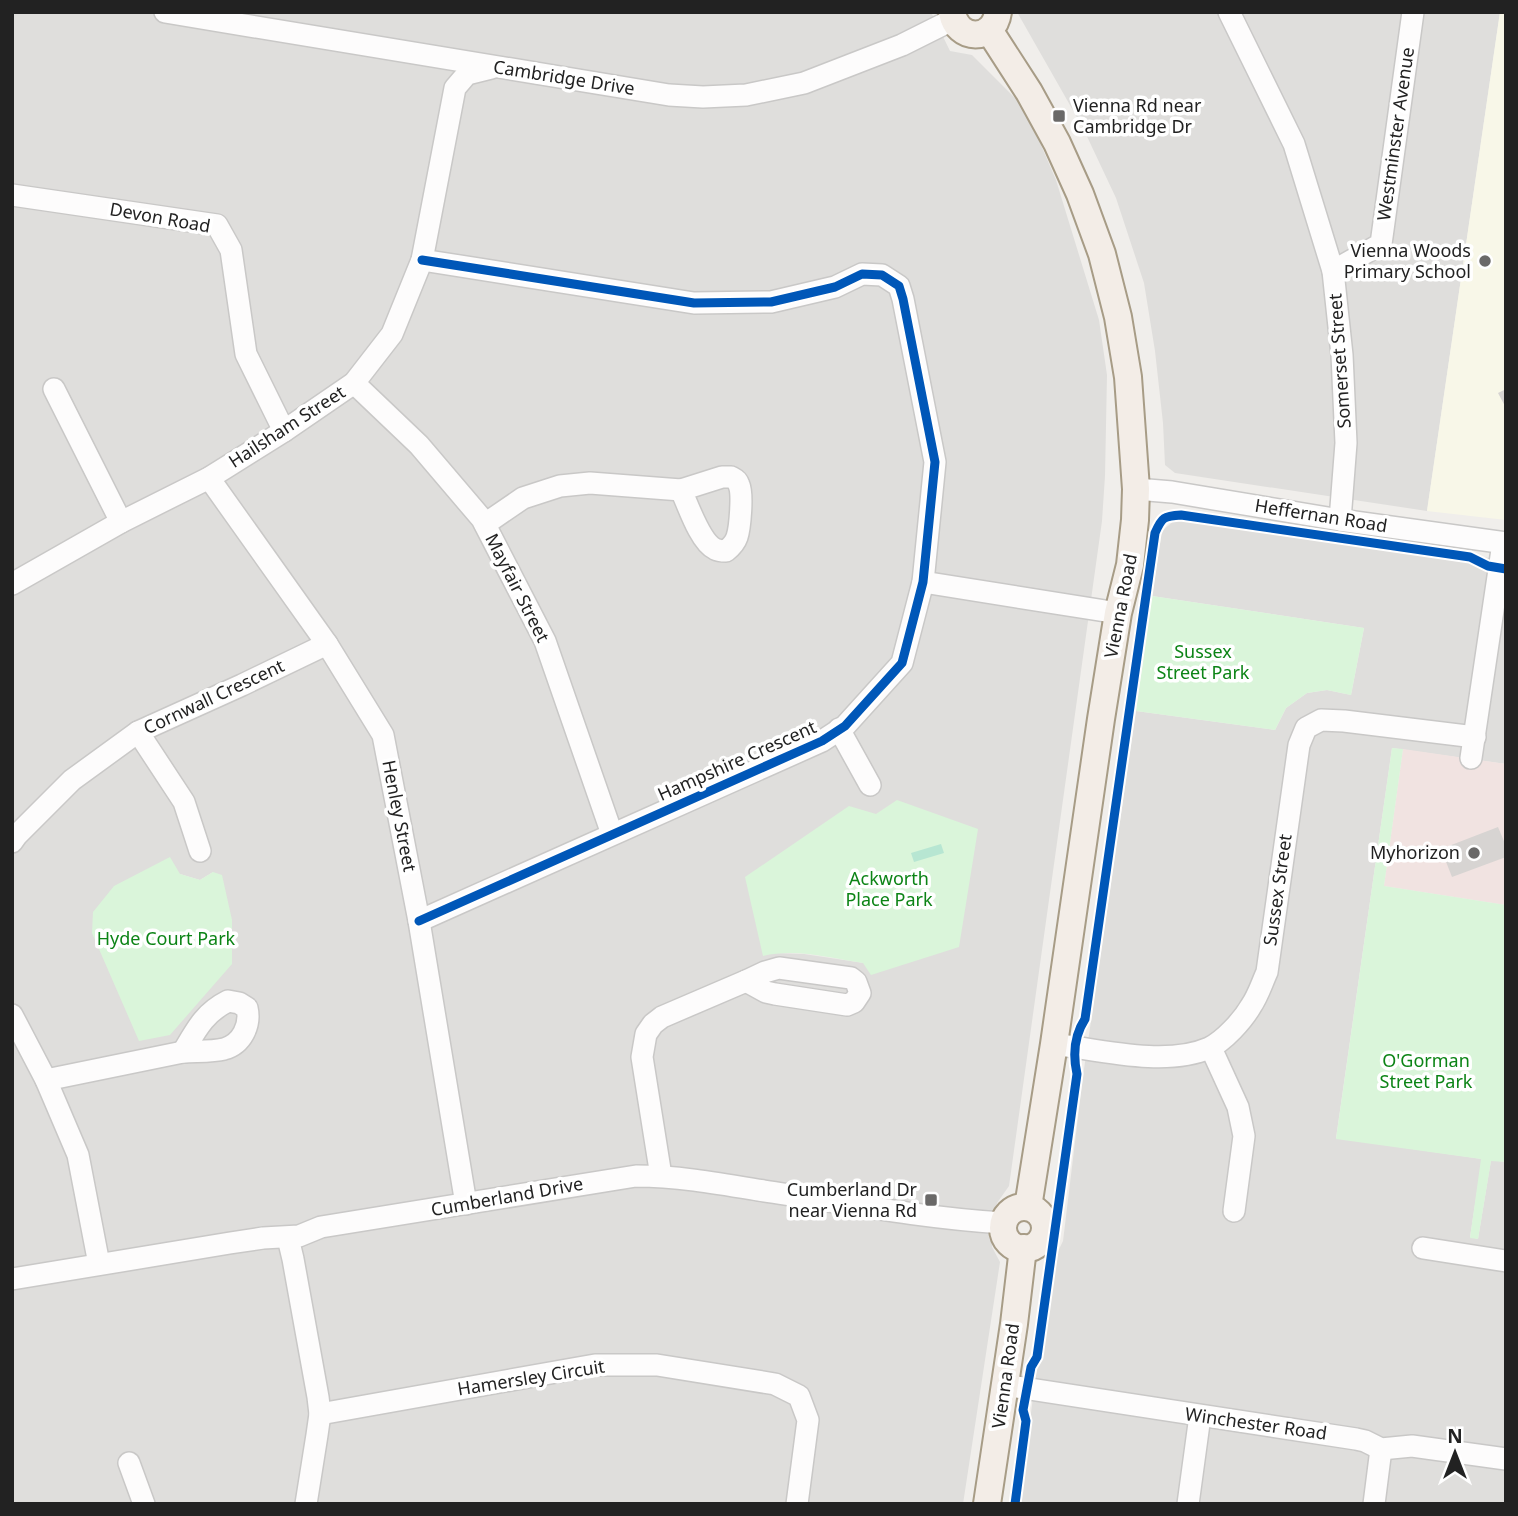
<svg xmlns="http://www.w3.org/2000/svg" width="1518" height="1516" viewBox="0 0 1518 1516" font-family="'Noto Sans',sans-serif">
<rect width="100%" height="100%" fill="#f0eeeb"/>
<g fill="#dfdedc" fill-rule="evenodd">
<path d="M12,12H931L950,51L972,55L1025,108L1056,180L1099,320L1107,375L1105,476L1102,521L1009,1186L997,1203L992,1247L1000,1262L963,1504H12ZM978,829L864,963L804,954L775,953L763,955ZM213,872L139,1041L180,874L200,880Z"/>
<polygon points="1017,12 1500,12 1427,511 1175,473 1165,465 1163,423 1155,351 1144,283 1116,198 1083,128"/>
<polygon points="1176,519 1506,560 1506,764 1392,748 1336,1138 1482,1159 1470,1237 1478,1239 1491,1160 1506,1162 1506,1504 1019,1504 1050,1268 1063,1241 1083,1076 1136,711 1275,730 1286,708 1307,693 1327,690 1351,695 1364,628 1152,596 1162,531"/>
</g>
<polygon fill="#f1e3e1" points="1403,749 1506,764 1506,905 1384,886"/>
<polygon fill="#f8f7e8" points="1500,12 1506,12 1506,520 1427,511"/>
<g fill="#daf5da">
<polygon points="1152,596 1364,628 1351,695 1327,690 1307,693 1286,708 1275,730 1136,711"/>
<polygon points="1392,748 1403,749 1384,886 1506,905 1506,1162 1491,1161 1478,1239 1470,1238 1481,1159 1336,1139"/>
<path d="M897,800L978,829L959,947L871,975L863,963C831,958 795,948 763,956L745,877L849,806L876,814Z"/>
<polygon points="170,857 180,874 200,880 213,872 222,875 232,920 232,964 170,1035 139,1041 92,933 93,912 114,886"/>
</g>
<polygon fill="#b7e6d2" points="941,844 944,853 914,862 911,853"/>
<g fill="#d7d4d2">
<polygon points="1506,389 1506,408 1498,393"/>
<polygon points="1498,827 1506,846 1506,857 1452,877 1441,849"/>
</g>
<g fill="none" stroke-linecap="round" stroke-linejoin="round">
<g stroke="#c9c8c7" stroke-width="24">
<g id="minor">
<polyline points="165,12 669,95 703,97 746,95 804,83 902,45 954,19"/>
<polyline points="1229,12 1294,144 1333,271 1342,355 1346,443 1340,520"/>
<polyline points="12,195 217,225 231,250 246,354 284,431"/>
<polyline points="1333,271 1381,244 1413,12"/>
<polyline points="354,383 419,445 482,519 545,641 612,834"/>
<polyline points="54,389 121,522"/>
<path d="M722,477H731C736,480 737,479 739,485C743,494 740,528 737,537C735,543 731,547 726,551C722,551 719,551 715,549C700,542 688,505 681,490Z"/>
<polyline points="209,478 327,644 383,735 419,921 466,1204"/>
<polyline points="1136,489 1172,492 1340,520 1506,543"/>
<polyline points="485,524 523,498 560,486 590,483 681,490"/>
<polyline points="923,582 1118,613"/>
<polyline points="12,584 121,522 209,478 284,431 354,383 392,334 422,260 455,88 467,74 491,68"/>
<polyline points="839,729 870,785"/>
<polyline points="138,732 184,802 200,851"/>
<polyline points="1471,758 1503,543"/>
<polyline points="12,842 17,835 72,780 138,732 242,685 327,644"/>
<polyline points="419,921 822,741 845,726 902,663 923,582 935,462 903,299 899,286 882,275 862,274 835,287 771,302 694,303 422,260"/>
<polygon points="779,968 851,978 856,982 860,993 854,1002 847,1005 775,994 766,992 746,981 765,972"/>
<path d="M228,1001L239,1003L247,1008C251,1025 242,1044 224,1049C212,1052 196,1051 183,1052C196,1030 204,1013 228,1001Z"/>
<polyline points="12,1015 46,1080 78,1155 99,1264"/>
<path d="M1054,1044C1100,1050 1166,1067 1209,1048C1224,1041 1243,1020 1251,1006C1258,996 1262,983 1267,972L1299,745L1306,728L1321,720L1344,721L1475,737"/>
<polyline points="1211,1048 1238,1107 1244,1136 1234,1211"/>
<polyline points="46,1080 183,1052"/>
<polyline points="661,1176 642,1057 646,1034 653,1024 662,1017 746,981"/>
<polyline points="288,1238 293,1259 318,1397 320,1414 317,1435 306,1504"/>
<polyline points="1423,1248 1506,1261"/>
<path d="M12,1279L230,1243L263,1238L299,1236L321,1227L636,1176C679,1176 722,1184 764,1191C844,1203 924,1218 1004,1223"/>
<polyline points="1004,1385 1356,1439 1365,1441 1381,1449 1412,1446 1506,1459"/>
<polyline points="320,1414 595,1365 657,1365 775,1384 799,1396 808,1420 797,1504"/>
<polyline points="129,1463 144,1504"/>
<polyline points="1188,1504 1200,1416"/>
<polyline points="1374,1504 1381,1449"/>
</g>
</g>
<g stroke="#a79c86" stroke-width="30">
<g id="major">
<path d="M952,12C957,42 994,42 998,12"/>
<polyline points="989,30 1029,92 1057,143 1080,194 1102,254 1118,317 1128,377 1136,489 1135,520 1130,565 1118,613 1101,719 1054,1044 1028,1207"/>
<circle cx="1024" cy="1228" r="21"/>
<polyline points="987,1504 1014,1324 1023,1248"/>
</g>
</g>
<use href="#minor" stroke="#fdfcfc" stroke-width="21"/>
<use href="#major" stroke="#f3ede7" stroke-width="26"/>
<g stroke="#fff" stroke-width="13">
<g id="cycleway">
<polyline points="419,921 822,741 845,726 902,663 923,582 935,462 903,299 899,286 882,275 862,274 835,287 771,302 694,303 422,260"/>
<path d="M1015,1504L1026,1421L1023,1410L1031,1367L1037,1357L1077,1074C1073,1056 1074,1036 1085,1019L1155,533C1162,517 1164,516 1181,515L1470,557L1488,566L1506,569"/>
</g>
</g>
<use href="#cycleway" stroke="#0057b8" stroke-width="9"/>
</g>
<g fill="#6a6968" stroke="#fff" stroke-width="2.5">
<rect x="1052" y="109" width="14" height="14" rx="3.5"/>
<circle cx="1485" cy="261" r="7"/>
<circle cx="1474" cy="853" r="7"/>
<rect x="924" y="1193" width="14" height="14" rx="3.5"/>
</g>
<g text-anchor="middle" stroke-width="7" stroke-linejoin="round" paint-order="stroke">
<g font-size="18" fill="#222" stroke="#fff">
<text transform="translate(564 78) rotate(9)" y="6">Cambridge Drive</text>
<text transform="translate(1396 134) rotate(-82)" y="6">Westminster Avenue</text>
<text transform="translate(160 218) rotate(10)" y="6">Devon Road</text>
<text transform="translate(1340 361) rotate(-94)" y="6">Somerset Street</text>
<text transform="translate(287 427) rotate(-33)" y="6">Hailsham Street</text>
<text transform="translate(1321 516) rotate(9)" y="6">Heffernan Road</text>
<text transform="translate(517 588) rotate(63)" y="6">Mayfair Street</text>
<text transform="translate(1121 606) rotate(-79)" y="6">Vienna Road</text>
<text transform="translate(214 697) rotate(-25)" y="6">Cornwall Crescent</text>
<text transform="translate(737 761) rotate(-24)" y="6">Hampshire Crescent</text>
<text transform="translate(399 816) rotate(79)" y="6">Henley Street</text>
<text transform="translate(1278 890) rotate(-82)" y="6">Sussex Street</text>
<text transform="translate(507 1197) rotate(-10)" y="6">Cumberland Drive</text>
<text transform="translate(1006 1376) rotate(-82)" y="6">Vienna Road</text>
<text transform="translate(531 1378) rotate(-9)" y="6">Hamersley Circuit</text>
<text transform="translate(1256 1424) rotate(8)" y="6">Winchester Road</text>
</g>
<g font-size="18" fill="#222" stroke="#fff" text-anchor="end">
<text x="1073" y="112" text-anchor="start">Vienna Rd near<tspan x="1073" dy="21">Cambridge Dr</tspan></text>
<text x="1471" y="257">Vienna Woods<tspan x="1471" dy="21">Primary School</tspan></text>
<text x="1460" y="859">Myhorizon</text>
<text x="917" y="1196">Cumberland Dr<tspan x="917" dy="21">near Vienna Rd</tspan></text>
</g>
<g font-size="18" fill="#0c8416" stroke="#fff">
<text x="1203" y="658">Sussex<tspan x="1203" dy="21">Street Park</tspan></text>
<text x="889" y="885">Ackworth<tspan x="889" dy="21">Place Park</tspan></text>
<text x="166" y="945">Hyde Court Park</text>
<text x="1426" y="1067">O'Gorman<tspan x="1426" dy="21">Street Park</tspan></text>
</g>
</g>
<rect width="1518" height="1516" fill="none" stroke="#222222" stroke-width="28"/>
<g transform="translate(1455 1453)" stroke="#ffffff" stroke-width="5" paint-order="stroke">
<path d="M0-5L12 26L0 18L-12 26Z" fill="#222222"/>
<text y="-10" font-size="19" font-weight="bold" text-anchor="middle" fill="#222222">N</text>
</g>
</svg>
